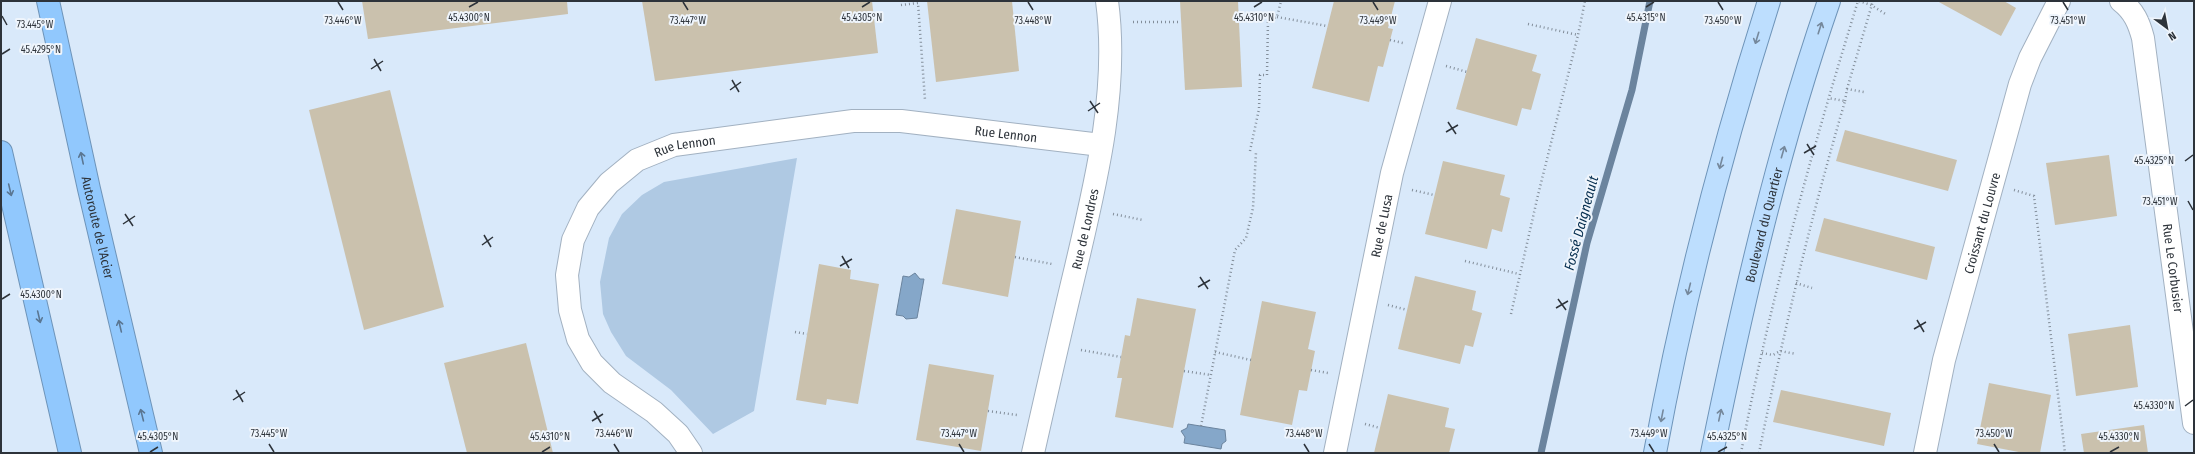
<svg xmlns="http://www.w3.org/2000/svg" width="2195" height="454" viewBox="0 0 2195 454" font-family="'Fira Sans Condensed',sans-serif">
<rect width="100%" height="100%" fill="#d9e9fa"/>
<polygon fill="#afc9e3" points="797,158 754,411 713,434 671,390 626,356 611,332 603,314 600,282 609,238 622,214 642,195 664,182"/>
<g fill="#85a7c9" stroke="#6b849e">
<polygon points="915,273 920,279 924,279 917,318 906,319 903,316 896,315 903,276 909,277"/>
<polygon points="1188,424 1225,430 1226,441 1222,444 1221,449 1184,443 1185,437 1181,431 1187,428"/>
</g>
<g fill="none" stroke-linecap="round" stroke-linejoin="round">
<polyline stroke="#6b849e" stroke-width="7" points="1541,453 1587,243 1632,90 1650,1"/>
</g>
<g fill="#cac1ad">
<polygon points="362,1 567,1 568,14 368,39"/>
<polygon points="642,1 872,1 878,53 655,81"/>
<polygon points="927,1 1012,1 1019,71 936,82"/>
<polygon points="1180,1 1238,1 1242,87 1185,90"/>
<polygon points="1334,1 1395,1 1388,28 1393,29 1383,67 1378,66 1369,102 1312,88"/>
<polygon points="1937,1 2004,1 2016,8 2001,36"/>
<polygon points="1476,38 1537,55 1532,71 1541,74 1531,110 1522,108 1517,126 1456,109"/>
<polygon points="390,90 444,307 364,330 309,110"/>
<polygon points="1845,130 1957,160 1948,191 1836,161"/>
<polygon points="2109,155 2117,216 2055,225 2046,163"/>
<polygon points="1443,161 1505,175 1500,195 1510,198 1502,232 1492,229 1487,249 1425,234"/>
<polygon points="956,209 1021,221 1008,297 942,284"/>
<polygon points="1824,218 1935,247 1927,280 1815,251"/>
<polygon points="819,264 851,270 850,279 879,284 858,404 827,399 826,405 796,400"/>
<polygon points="1415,276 1476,291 1472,310 1482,313 1473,347 1465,345 1460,364 1398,349"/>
<polygon points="1137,298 1196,309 1173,428 1115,417 1122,378 1117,378 1121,357 1125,335 1130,336"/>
<polygon points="1262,301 1316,312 1308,349 1315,351 1307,391 1299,390 1292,425 1240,415"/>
<polygon points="2130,325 2138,387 2076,396 2068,334"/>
<polygon points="526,343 553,453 467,453 444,363"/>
<polygon points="929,364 994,375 981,451 916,440"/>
<polygon points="1989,383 2051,395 2040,453 2024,453 1977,444"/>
<polygon points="1781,390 1891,413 1884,446 1773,422"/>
<polygon points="1388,394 1449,408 1445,427 1455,429 1449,453 1374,453"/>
<polygon points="2144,425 2148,453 2084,453 2081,434"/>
</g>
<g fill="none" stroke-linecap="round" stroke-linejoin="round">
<g stroke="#a2b1c1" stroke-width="24">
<g id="minor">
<path id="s1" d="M2121,1C2134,11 2139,23 2143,38L2194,423"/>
<path id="s2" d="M691,453L678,434L654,412L612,383L592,363L578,339L570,310L567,275L573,240L588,208L609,183L637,160L674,145L853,121H901L1101,145"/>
<path id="s3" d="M1033,453C1047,391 1061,329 1076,267C1096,182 1119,89 1107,1"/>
<path id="s4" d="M1335,453L1392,173L1440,1"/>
<path id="s5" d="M1925,453L1944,360L2020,84L2030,58L2059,1"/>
</g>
</g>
<g stroke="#6e94b9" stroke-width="24">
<g id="major">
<path d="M1655,453C1683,300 1722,149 1769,1"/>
<path id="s6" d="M1712,453C1743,301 1778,148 1829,1"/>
</g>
</g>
<g stroke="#6e94b9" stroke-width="24">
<g id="highway">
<path id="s7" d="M48,1L89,189L151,453"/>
<polyline points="1,152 70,453"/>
</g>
</g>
<g stroke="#838e9a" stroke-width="2.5" stroke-dasharray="1 3" stroke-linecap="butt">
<polyline points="901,1 901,5 918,3 925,100"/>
<polyline points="1859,1 1871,5 1887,15"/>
<polyline points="1277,17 1327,26"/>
<polyline points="1239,19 1268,20 1277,17 1281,1"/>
<polyline points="1133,22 1181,22"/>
<polyline points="1528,24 1578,35 1585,1"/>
<polyline points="1390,40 1403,43"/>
<polyline points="1446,66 1467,72"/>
<polyline points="1847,89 1873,1"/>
<polyline points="1845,101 1847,89 1864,92"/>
<polyline points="1250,151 1259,109 1260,75 1267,75 1268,20"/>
<polyline points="1412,190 1434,195"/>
<polyline points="2014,190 2034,196 2065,453"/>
<polyline points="1113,214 1143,220"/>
<polyline points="1015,257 1052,264"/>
<polyline points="1465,261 1519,274"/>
<polyline points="1796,283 1812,288"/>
<polyline points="1388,305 1407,310"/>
<polyline points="1511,314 1538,195 1578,35"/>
<polyline points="795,332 807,334"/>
<polyline points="1081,350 1121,357"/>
<polyline points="1215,352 1251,360"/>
<polyline points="1762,353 1773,355 1780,351 1796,354"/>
<polyline points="1311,370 1328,373"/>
<polyline points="1184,371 1211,375"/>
<polyline points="988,411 1017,415"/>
<polyline points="1365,424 1380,428"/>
<polyline points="1201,426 1235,250 1246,238 1253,208 1256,152"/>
<path d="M1741,453C1770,300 1812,150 1858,1"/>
<path d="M1759,453C1783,334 1811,217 1845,101L1828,98"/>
</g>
<use href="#minor" stroke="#fff" stroke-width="22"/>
<use href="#major" stroke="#bddefe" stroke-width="22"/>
<use href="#highway" stroke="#91c8fd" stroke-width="22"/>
</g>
<defs><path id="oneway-shaft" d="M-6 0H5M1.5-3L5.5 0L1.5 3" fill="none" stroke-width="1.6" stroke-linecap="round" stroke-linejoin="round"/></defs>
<g stroke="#75889c">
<use href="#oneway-shaft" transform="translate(1820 28) rotate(-72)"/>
<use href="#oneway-shaft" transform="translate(1757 38) rotate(107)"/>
<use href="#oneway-shaft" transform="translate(1783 152) rotate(-74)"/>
<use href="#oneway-shaft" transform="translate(1721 163) rotate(105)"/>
<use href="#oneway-shaft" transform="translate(1689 289) rotate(104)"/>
<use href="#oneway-shaft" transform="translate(1720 415) rotate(-78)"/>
<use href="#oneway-shaft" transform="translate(1662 416) rotate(101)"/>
</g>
<g stroke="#5a7692">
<use href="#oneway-shaft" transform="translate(82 158) rotate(-102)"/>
<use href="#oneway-shaft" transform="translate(10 190) rotate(77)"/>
<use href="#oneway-shaft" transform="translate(39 317) rotate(77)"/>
<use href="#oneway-shaft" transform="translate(120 326) rotate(-103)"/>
<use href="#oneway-shaft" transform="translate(142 415) rotate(-104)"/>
</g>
<path fill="none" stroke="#2d333a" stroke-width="1.5" d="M338,2L343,10M683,2L688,10M1028,2L1033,10M1373,2L1378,10M1718,2L1723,10M2063,2L2068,10M469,7L478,2M862,7L870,2M1254,7L1262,2M1646,7L1654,2M2,16L7,25M2,54L10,49M374,59L381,71M371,69L383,61M732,80L739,92M730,90L741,82M1090,101L1098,113M1088,111L1100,103M1448,122L1456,134M1446,132L1458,125M1807,144L1814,155M1804,153L1816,146M2185,161L2193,155M2188,201L2193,210M125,214L133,226M123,224L135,216M484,235L491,247M482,245L493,237M842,256L849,268M840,266L852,259M1200,277L1208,289M1198,287L1210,280M2,299L10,294M1558,299L1566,310M1556,308L1568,301M1917,320L1924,332M1914,329L1926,322M236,390L243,402M233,400L245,392M2185,406L2193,400M594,411L601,423M592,421L603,414M269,444L274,452M614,444L619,452M959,444L964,452M1304,444L1309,452M1649,444L1654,452M1994,444L1999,452M150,452L158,447M542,452L550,447M1718,452L1727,447M2110,452L2119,447"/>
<g text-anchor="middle" stroke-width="4" stroke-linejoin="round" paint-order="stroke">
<g font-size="13" fill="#2d333a" stroke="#eff5fc">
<text dy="5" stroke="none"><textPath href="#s2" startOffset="742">Rue Lennon</textPath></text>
<text dy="5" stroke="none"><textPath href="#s2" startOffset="418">Rue Lennon</textPath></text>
<text dy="5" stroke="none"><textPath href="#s5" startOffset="237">Croissant du Louvre</textPath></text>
<text dy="5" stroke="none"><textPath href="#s4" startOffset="232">Rue de Lusa</textPath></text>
<text dy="5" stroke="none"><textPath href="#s6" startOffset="234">Boulevard du Quartier</textPath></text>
<text dy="5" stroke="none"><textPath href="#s7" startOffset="232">Autoroute de l'Acier</textPath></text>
<text dy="5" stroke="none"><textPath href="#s3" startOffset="230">Rue de Londres</textPath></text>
<text dy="5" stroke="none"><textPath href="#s1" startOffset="276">Rue Le Corbusier</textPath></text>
</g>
<g font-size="14" font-style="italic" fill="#032c4d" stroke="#eff5fc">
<text transform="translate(1581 223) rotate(-75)" y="5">Fossé Daigneault</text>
</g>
</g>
<g font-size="10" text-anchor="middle" fill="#2d333a" stroke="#eff5fc" stroke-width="4" stroke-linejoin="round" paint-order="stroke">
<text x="469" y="21">45.4300°N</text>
<text x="1646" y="21">45.4315°N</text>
<text x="862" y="21">45.4305°N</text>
<text x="1254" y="21">45.4310°N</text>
<text x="343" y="24">73.446°W</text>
<text x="688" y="24">73.447°W</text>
<text x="1033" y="24">73.448°W</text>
<text x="1378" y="24">73.449°W</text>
<text x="1723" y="24">73.450°W</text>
<text x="2068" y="24">73.451°W</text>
<text x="35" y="28">73.445°W</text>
<text x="41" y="53">45.4295°N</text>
<text x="2154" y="164">45.4325°N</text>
<text x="2160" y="205">73.451°W</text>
<text x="41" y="298">45.4300°N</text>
<text x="2154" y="409">45.4330°N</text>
<text x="269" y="437">73.445°W</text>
<text x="614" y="437">73.446°W</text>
<text x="959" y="437">73.447°W</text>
<text x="1304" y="437">73.448°W</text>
<text x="1649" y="437">73.449°W</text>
<text x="1994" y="437">73.450°W</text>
<text x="158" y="440">45.4305°N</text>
<text x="550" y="440">45.4310°N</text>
<text x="1727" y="440">45.4325°N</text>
<text x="2119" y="440">45.4330°N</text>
</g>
<rect width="2195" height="454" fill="none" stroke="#2d333a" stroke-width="4"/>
<g transform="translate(2167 28) rotate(148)" stroke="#eff5fc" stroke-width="3" paint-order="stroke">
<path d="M0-3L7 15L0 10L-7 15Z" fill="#2d333a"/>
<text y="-6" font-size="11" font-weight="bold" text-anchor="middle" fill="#2d333a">N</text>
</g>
</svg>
